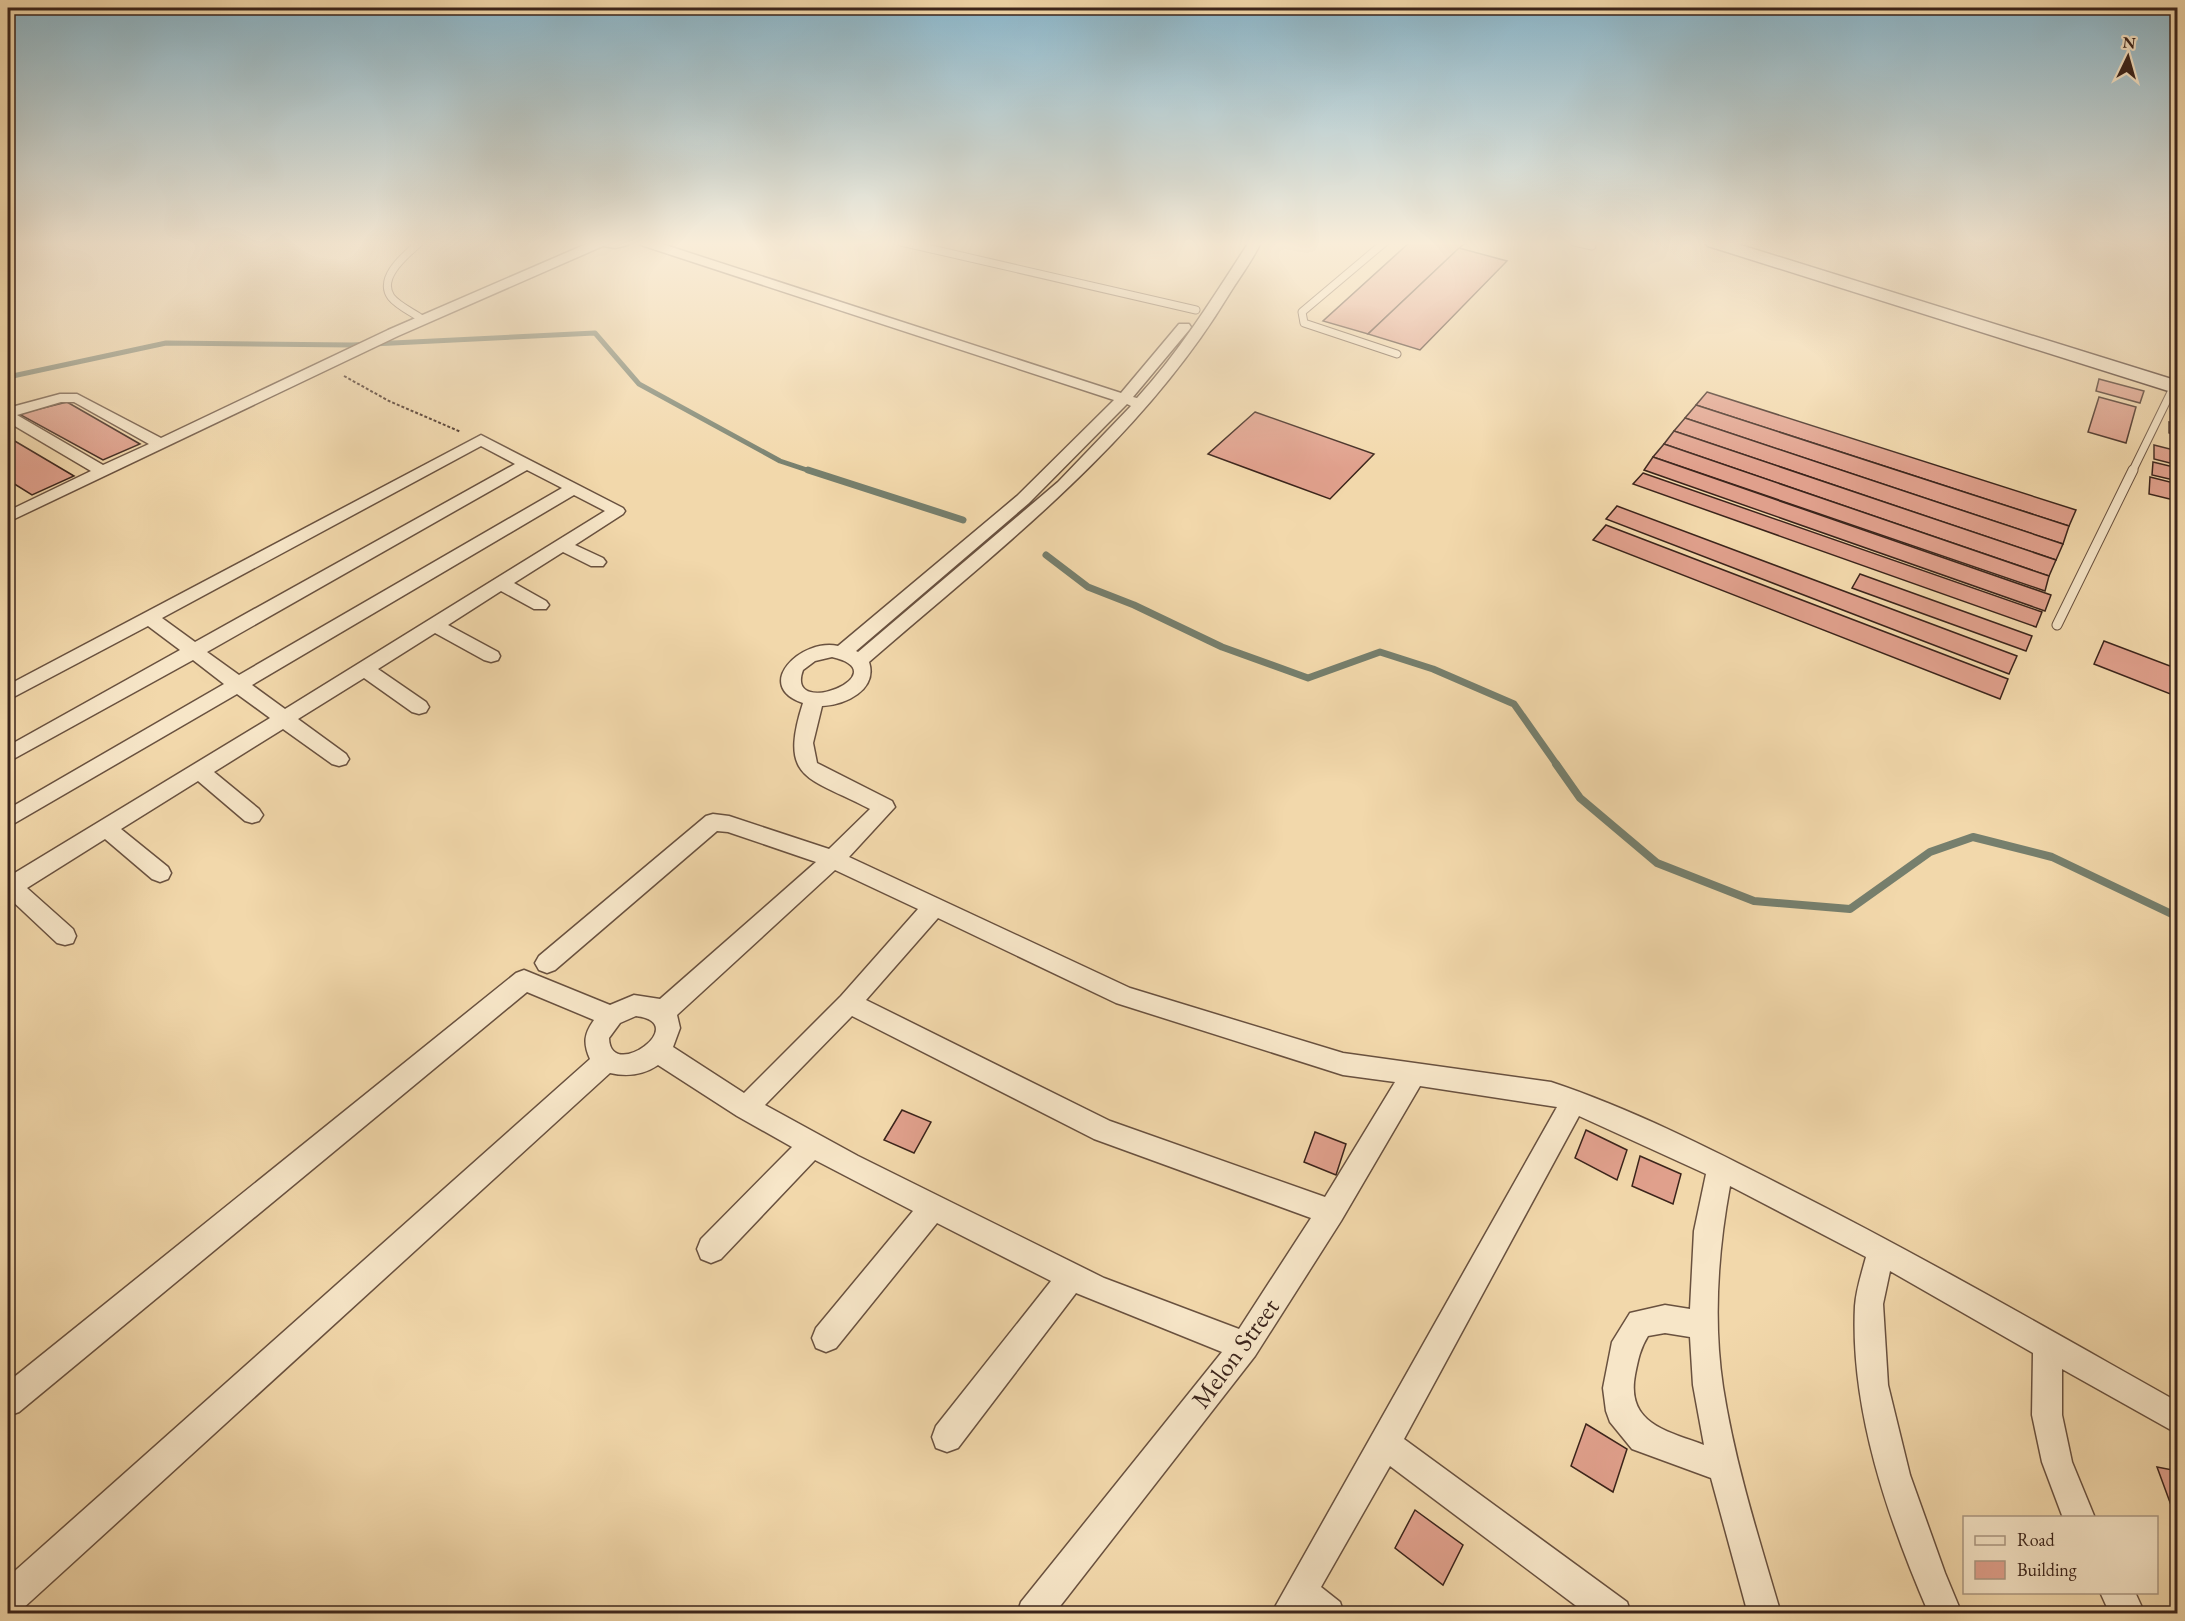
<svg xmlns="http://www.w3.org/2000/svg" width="2185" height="1621" viewBox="0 0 2185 1621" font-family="'EB Garamond',serif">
<rect width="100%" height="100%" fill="#f2d8ab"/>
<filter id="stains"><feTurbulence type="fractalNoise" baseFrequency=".00333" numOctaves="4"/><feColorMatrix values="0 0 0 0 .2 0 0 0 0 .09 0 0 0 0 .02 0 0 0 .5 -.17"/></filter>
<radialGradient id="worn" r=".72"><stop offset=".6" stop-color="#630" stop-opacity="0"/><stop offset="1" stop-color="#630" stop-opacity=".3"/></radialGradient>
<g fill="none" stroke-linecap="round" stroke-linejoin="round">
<polyline stroke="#767f6d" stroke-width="5" points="8,377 166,343 352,345 595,333 639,384 780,461 813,472"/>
<g stroke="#767f6d" stroke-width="7">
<polyline points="808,470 963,520"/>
<polyline points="1046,555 1088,587 1134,605 1222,647 1308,678 1380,652 1433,669 1514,704 1557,765"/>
</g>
<polyline stroke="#767f6d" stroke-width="8" points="1556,764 1580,798 1657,863 1754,901 1850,909 1930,852 1973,837 2052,857 2178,917"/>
</g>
<g fill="#e0a08c" stroke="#3b241b" stroke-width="1.5">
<polygon points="1410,242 1466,242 1368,334 1323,321"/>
<polygon points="1459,248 1507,261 1420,350 1368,334"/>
<polygon points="2099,379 2144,391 2140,403 2096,391"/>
<polygon points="1707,392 2076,510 2069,526 1696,405"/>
<polygon points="2099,397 2136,407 2126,443 2088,432"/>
<polygon points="67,402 140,444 103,460 19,414"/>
<polygon points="1696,405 2069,526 2063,544 1685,418"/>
<polygon points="1255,412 1374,454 1330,499 1208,454"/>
<polygon points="1685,418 2063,544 2056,560 1674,431"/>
<polygon points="2169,422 2178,424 2178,435 2169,433"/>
<polygon points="1674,431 2056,560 2049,576 1664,444"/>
<polygon points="8,437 74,476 32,495 8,480"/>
<polygon points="1664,444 2049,576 2045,591 1653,457"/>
<polygon points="2154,445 2178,451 2178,465 2154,459"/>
<polygon points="1653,457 2051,595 2045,611 1644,470"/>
<polygon points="2153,462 2178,468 2178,481 2152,475"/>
<polygon points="1643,473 2042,612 2036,627 1633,484"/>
<polygon points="2150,477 2178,484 2178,501 2149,494"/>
<polygon points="1617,506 2017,656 2009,674 1606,519"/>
<polygon points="1606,525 2008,679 2000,699 1593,540"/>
<polygon points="1860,574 2032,636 2026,651 1852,588"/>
<polygon points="2104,641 2178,669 2178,697 2094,664"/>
<polygon points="902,1110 931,1122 914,1153 884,1140"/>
<polygon points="1586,1130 1627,1150 1617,1180 1575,1158"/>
<polygon points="1315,1132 1346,1144 1336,1175 1304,1162"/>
<polygon points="1640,1156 1681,1174 1673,1204 1632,1186"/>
<polygon points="1586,1424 1627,1449 1613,1492 1571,1466"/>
<polygon points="2157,1467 2178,1471 2178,1516 2175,1516"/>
<polygon points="1415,1510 1463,1545 1443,1585 1395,1548"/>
</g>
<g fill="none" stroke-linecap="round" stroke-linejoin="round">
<g stroke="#69513f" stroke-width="9">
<g id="service-far1">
<path d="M420,242C407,254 377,277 391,297C398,306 412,312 422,319"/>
<polyline points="901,242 1196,310"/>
<polyline points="1385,242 1302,312 1304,323 1397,354"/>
<polyline points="1574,242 1592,246"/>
<polyline points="2132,472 2174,386"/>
</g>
</g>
<g stroke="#69513f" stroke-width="11">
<polyline id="service" points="2057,625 2133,470"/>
</g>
<g stroke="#69513f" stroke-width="3">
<g id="minor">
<path d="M591,242H630L628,245L615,248L603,246L398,336L8,522V511L91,471L8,422V408L60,394H77L161,438L388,330ZM61,402H74L149,444L103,465L17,415Z"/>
<path d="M639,242H656L1121,393L1179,324H1189L1191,327L1189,330L1133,397L1137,398C1181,350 1214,296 1249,242H1261C1253,260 1239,278 1228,296C1138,444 998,550 869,662C878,690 845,705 822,706L813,743L817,763L892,801L895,807L849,857L1130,988L1343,1053L1551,1082C1632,1109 1711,1149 1787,1188C1920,1255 2048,1329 2178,1402V1434L2062,1369V1415L2072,1462L2095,1518H2063L2042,1462L2032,1415L2033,1353L1890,1271L1883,1304L1888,1385L1910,1475L1945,1573L1962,1614H1929C1888,1519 1850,1410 1855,1306C1856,1290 1862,1272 1866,1257L1730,1186C1718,1251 1713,1321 1723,1387C1735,1464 1759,1539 1781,1614H1748L1711,1478L1632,1449L1610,1422L1606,1411L1603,1388L1612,1342L1630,1313L1665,1305L1690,1309L1694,1231L1706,1174L1579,1116L1404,1439L1627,1602L1631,1614H1587L1390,1466L1321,1587L1340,1602L1344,1614H1271L1557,1107L1420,1086L1341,1221L1255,1356L1054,1614H1017L1021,1602L1222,1352L1076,1293L958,1448L947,1452L936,1448L932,1437L936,1426L1051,1281L937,1223L836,1348L826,1352L816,1348L812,1338L816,1328L913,1211L815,1160L721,1259L711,1263L701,1259L697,1249L701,1239L792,1147L737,1116L658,1065C643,1075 628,1077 610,1073L20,1611L8,1614V1577L590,1059C583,1043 584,1034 594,1020L527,992L19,1412L8,1416V1382L516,973L524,970L610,1005L634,995L660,999L816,862L728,832L717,831L555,970L547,973L539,970L535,963L539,956L706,816L713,814L729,816L829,849L870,809C809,777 778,781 803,703C752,686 801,638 838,646L1017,496L1114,400L641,245ZM1127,404L1131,406L1058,482L858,652L856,651L1029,503ZM832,657C901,673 784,721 803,670L815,661ZM835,870L918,909L841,996L744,1093L673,1047L680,1028L677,1015ZM938,918L1116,1003L1343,1075L1395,1082L1325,1197L1110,1121L866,1000ZM636,1016C693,1023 610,1083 609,1038L620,1023ZM852,1016L1094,1139L1311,1218L1239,1329L1104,1278L858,1156L765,1105ZM1665,1333L1690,1337L1693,1385L1704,1445C1667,1431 1626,1424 1635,1375C1638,1360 1640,1349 1648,1336Z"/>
<path d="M481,435L623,508L625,511L623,514L575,545L603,558L606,562L603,566H591L563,552L514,583L546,601L549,605L546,609H534L501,591L448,625L498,652L500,656L498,660L491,662L484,660L435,633L378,669L426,702L429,707L426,712L419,714L412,712L364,678L298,719L346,754L349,759L346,764L339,766L332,764L283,729L214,772L259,809L263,815L259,821L252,823L245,821L198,781L121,829L168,867L171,873L168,879L160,882L152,879L105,839L27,888L73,929L76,936L73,943L65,945L57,943L8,897V877L270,718L237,694L8,827V809L224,684L193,660L8,762V746L180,650L148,626L8,700V685ZM481,446L515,464L195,642L162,618ZM527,470L562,488L239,675L207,652ZM574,495L605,511L285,709L252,685Z"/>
<polygon points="2100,1592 2135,1592 2145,1614 2110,1614"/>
</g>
</g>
<g stroke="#3b241b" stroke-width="3">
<polygon id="secondary" points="1705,242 1731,242 2178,381 2178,394 1708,246"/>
</g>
<polyline stroke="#3b241b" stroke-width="2" stroke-dasharray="3 2" stroke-linecap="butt" points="344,376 389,401 461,432"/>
<use href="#service-far1" stroke="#f7e6c8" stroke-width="7"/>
<use href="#service" stroke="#f7e6c8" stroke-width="9"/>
<use href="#minor" fill="#f7e6c8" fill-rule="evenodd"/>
<use href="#secondary" fill="#f7e6c8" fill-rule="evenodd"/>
</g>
<linearGradient id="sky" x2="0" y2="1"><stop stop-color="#8ab7cc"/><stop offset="0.52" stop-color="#f9edd9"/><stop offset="1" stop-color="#f9edd9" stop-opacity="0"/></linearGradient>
<rect width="2185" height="468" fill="url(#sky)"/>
<g text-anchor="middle" stroke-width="4.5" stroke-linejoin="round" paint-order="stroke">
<g font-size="26" fill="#3b241b" stroke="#f7e6c8">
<text transform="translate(1235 1353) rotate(-54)" y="9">Melon Street</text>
</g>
</g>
<rect width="2185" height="1621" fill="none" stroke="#f2d8ab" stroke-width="30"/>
<rect x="9" y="9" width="2167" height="1603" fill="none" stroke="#3b241b" stroke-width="3"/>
<rect x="15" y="15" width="2155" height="1591" fill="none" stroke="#3b241b" stroke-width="1.5"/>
<rect x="1963" y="1516" width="195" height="78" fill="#f7e6c8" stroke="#ac9883" stroke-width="1.5"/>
<rect x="1975" y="1536" width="30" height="9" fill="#f7e6c8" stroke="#ac9883" stroke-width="1.5"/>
<text x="2017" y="1546" font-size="18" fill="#3b241b">Road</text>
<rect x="1975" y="1561" width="30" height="18" fill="#e0a08c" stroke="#ac9883" stroke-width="1.5"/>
<text x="2017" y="1576" font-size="18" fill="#3b241b">Building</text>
<g transform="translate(2128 57) rotate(5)" stroke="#f7e6c8" stroke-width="4.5" paint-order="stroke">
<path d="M0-4.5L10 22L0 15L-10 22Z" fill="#3b241b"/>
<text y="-9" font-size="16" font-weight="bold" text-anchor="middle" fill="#3b241b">N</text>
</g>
<rect width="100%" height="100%" filter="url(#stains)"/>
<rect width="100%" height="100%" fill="url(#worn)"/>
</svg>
